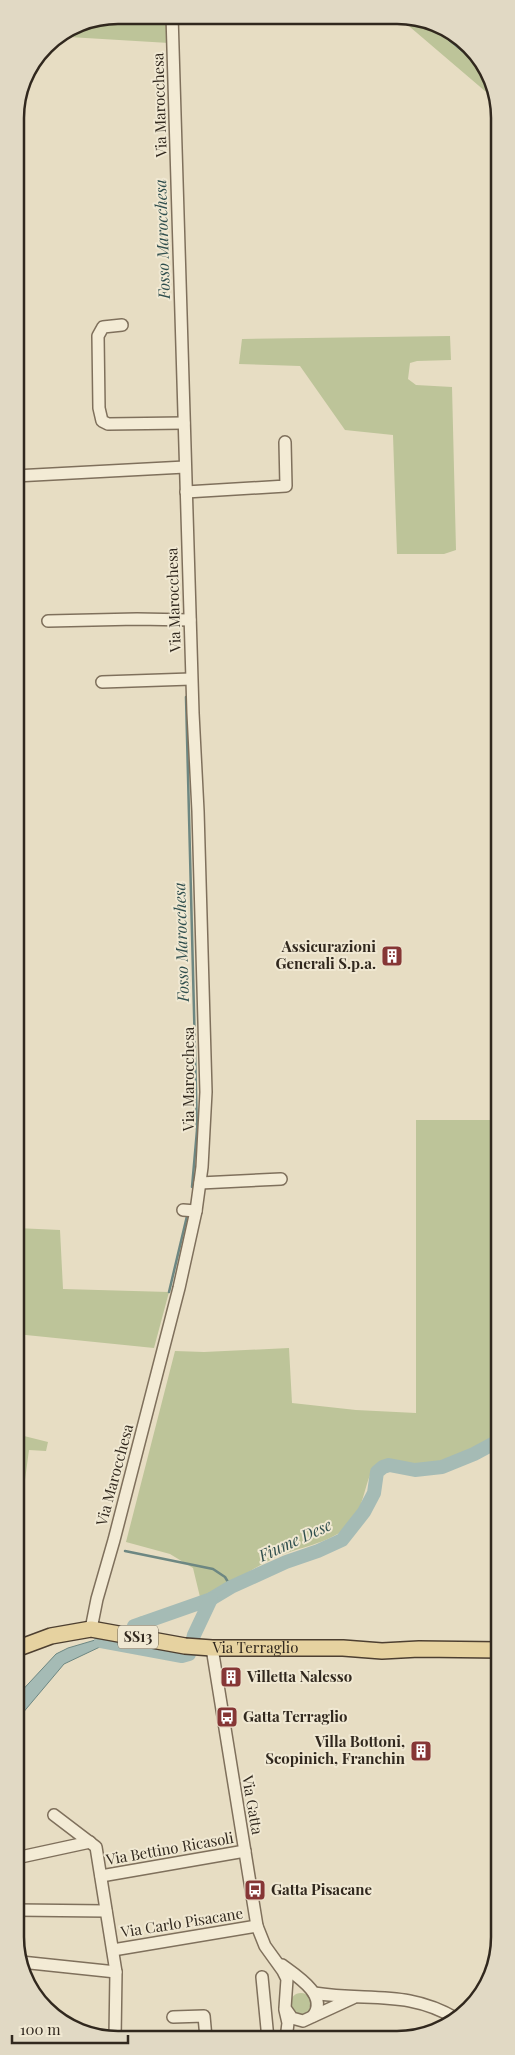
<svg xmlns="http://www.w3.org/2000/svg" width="515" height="2055" viewBox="0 0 515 2055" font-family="'Playfair Display',serif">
<rect width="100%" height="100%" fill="#e7ddc3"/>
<g fill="#bdc499">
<polygon points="117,15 168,15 169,43 69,37 71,27 78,23"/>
<polygon points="402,17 418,17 435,26 448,40 481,67 499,103 410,27"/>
<polygon points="450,336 451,360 417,361 410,363 408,379 416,385 452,387 456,550 444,554 397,554 393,435 345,430 300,366 239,364 242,339"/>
<polygon points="493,1094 499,1094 499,1110 491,1109"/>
<path d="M416,1120H499L500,1438C478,1447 448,1464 425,1466C413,1467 387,1455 377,1464C366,1473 364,1508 352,1522C335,1542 304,1546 281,1555C255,1566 232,1583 208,1596C189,1607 154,1618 133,1622L139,1617L159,1612L200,1597L193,1568L170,1554L126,1542L175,1351L204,1352L289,1348L292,1403L356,1410L416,1413Z"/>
<polygon points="16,1228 60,1230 63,1289 169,1292 154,1348 16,1334"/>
<polygon points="16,1434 48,1442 46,1451 29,1450 16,1547"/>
<circle cx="301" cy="2004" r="11"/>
</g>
<g fill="#a5bbb5" stroke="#6d8782">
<polygon points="435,26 470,45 481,67 448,40"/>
<polygon points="102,1638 121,1641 104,1645 64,1664 16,1721 16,1697 56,1654 68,1648"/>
</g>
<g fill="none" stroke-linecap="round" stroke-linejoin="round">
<g stroke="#6d8782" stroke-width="2.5">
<polyline points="186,697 197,1130 192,1187"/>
<polyline points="169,1292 187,1216"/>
<polyline points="125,1551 213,1569 225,1577 231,1587"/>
<polyline points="16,1634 24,1631"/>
</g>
<g stroke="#a5bbb5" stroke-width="14">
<polyline points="134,1626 211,1599 231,1587 286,1562 318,1551 342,1540 364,1512 374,1493 377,1472 383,1467 389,1465 415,1470 442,1467 474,1454 500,1440"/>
<polyline points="101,1641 182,1656 189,1654 194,1635 211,1599"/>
</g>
<g stroke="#7f705c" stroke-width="14">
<g id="minor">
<polyline points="122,325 103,327 98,336 99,408 102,421 108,424 184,423"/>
<polyline points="15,476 185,467"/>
<polyline points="186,492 286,486 285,442"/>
<polyline points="48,621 137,619 190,620"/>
<polyline points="102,682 191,679"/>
<polyline points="200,1183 281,1179"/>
<polyline points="183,1210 196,1211"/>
<polyline points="91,1629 97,1599 114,1540 179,1288 196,1211 202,1167 206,1092 198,811 193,713 172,15"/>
<polyline points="212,1648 257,1926 265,1946 283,1971 287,1979 285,2008 292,2018 303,2021 353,1998"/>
<polyline points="54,1815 96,1847 116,1972 115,2038"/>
<polyline points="16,1858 90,1842"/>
<polyline points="101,1876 245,1851"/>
<polyline points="16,1910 106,1911"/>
<polyline points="113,1950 257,1926"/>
<polyline points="21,1962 116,1972"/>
<path d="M282,1965C297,1976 329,1996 313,2016"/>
<polyline points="262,1977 268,2039"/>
<path d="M314,1993C368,2002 406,1989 457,2019"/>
<polyline points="285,2010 288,2023 286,2039"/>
<polyline points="173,2017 204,2016 206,2038"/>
</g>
</g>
<g stroke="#4d3f30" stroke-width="18">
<g id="major">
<path id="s1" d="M16,1649L51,1636L91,1629L185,1646L212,1648H343L382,1651L419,1649L500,1650"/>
</g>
</g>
<use href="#minor" stroke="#f3ebd5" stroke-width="11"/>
<use href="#major" stroke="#e6d2a0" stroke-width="15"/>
</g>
<defs>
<g id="building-square" transform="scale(1.125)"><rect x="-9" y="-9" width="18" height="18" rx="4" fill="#863635" stroke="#f0e8d2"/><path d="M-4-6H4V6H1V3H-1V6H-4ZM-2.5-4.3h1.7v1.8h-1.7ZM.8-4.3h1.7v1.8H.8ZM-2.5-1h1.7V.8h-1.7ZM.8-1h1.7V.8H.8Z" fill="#fff"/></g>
<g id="bus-square" transform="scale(1.125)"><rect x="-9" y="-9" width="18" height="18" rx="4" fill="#863635" stroke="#f0e8d2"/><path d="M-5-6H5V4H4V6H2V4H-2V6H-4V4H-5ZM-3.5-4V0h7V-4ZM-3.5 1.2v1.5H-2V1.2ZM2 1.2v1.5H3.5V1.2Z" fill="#fff"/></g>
</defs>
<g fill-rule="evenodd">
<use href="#building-square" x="392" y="956"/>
<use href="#building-square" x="231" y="1677"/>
<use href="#bus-square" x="227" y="1717"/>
<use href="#building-square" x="421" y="1751"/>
<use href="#bus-square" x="255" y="1890"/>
</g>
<g text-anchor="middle" stroke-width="4" stroke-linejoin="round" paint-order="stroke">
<rect fill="#f0e8d2" stroke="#6a6254" stroke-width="1" x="118" y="1625.5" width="40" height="23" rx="4"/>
<g font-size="14" font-weight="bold" fill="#31281e">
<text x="138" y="1642">SS13</text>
</g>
<g font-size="15" fill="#31281e" stroke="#f0e8d2">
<text transform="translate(160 105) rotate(-92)" y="5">Via Marocchesa</text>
<text transform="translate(174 600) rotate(-92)" y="5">Via Marocchesa</text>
<text transform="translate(189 1079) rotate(-90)" y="5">Via Marocchesa</text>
<text transform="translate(115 1475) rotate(-75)" y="5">Via Marocchesa</text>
<text dy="5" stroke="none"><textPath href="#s1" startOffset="244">Via Terraglio</textPath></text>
<text transform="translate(252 1805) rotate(80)" y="5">Via Gatta</text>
<text transform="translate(170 1849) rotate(-10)" y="5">Via Bettino Ricasoli</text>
<text transform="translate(182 1923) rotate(-9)" y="5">Via Carlo Pisacane</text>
</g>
<g font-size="15" font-weight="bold" fill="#31281e" stroke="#f0e8d2" text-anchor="start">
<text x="376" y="952" text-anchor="end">Assicurazioni<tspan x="376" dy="17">Generali S.p.a.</tspan></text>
<text x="247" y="1682">Villetta Nalesso</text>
<text x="243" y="1722">Gatta Terraglio</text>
<text x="405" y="1747" text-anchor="end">Villa Bottoni,<tspan x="405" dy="17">Scopinich, Franchin</tspan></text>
<text x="271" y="1895">Gatta Pisacane</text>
</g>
<g font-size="16" font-style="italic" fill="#304f4e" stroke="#f0e8d2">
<text transform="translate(162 239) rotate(-92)" y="6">Fosso Marocchesa</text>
<text transform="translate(181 942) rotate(-92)" y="6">Fosso Marocchesa</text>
<text transform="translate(295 1540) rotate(-25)" y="6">Fiume Dese</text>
</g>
</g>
<path d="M0 0H515V2055H0ZM118 24H397A94 94 0 0 1 491 118V1937A94 94 0 0 1 397 2031H118A94 94 0 0 1 24 1937V118A94 94 0 0 1 118 24Z" fill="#e1d9c4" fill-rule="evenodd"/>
<path fill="none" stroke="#31281e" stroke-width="2.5" d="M118 24H397A94 94 0 0 1 491 118V1937A94 94 0 0 1 397 2031H118A94 94 0 0 1 24 1937V118A94 94 0 0 1 118 24Z"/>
<path d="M12 2035v8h116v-8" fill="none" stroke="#31281e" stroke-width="2.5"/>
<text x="20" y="2035" font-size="15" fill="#31281e" stroke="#f0e8d2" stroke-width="4" paint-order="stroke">100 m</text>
</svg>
